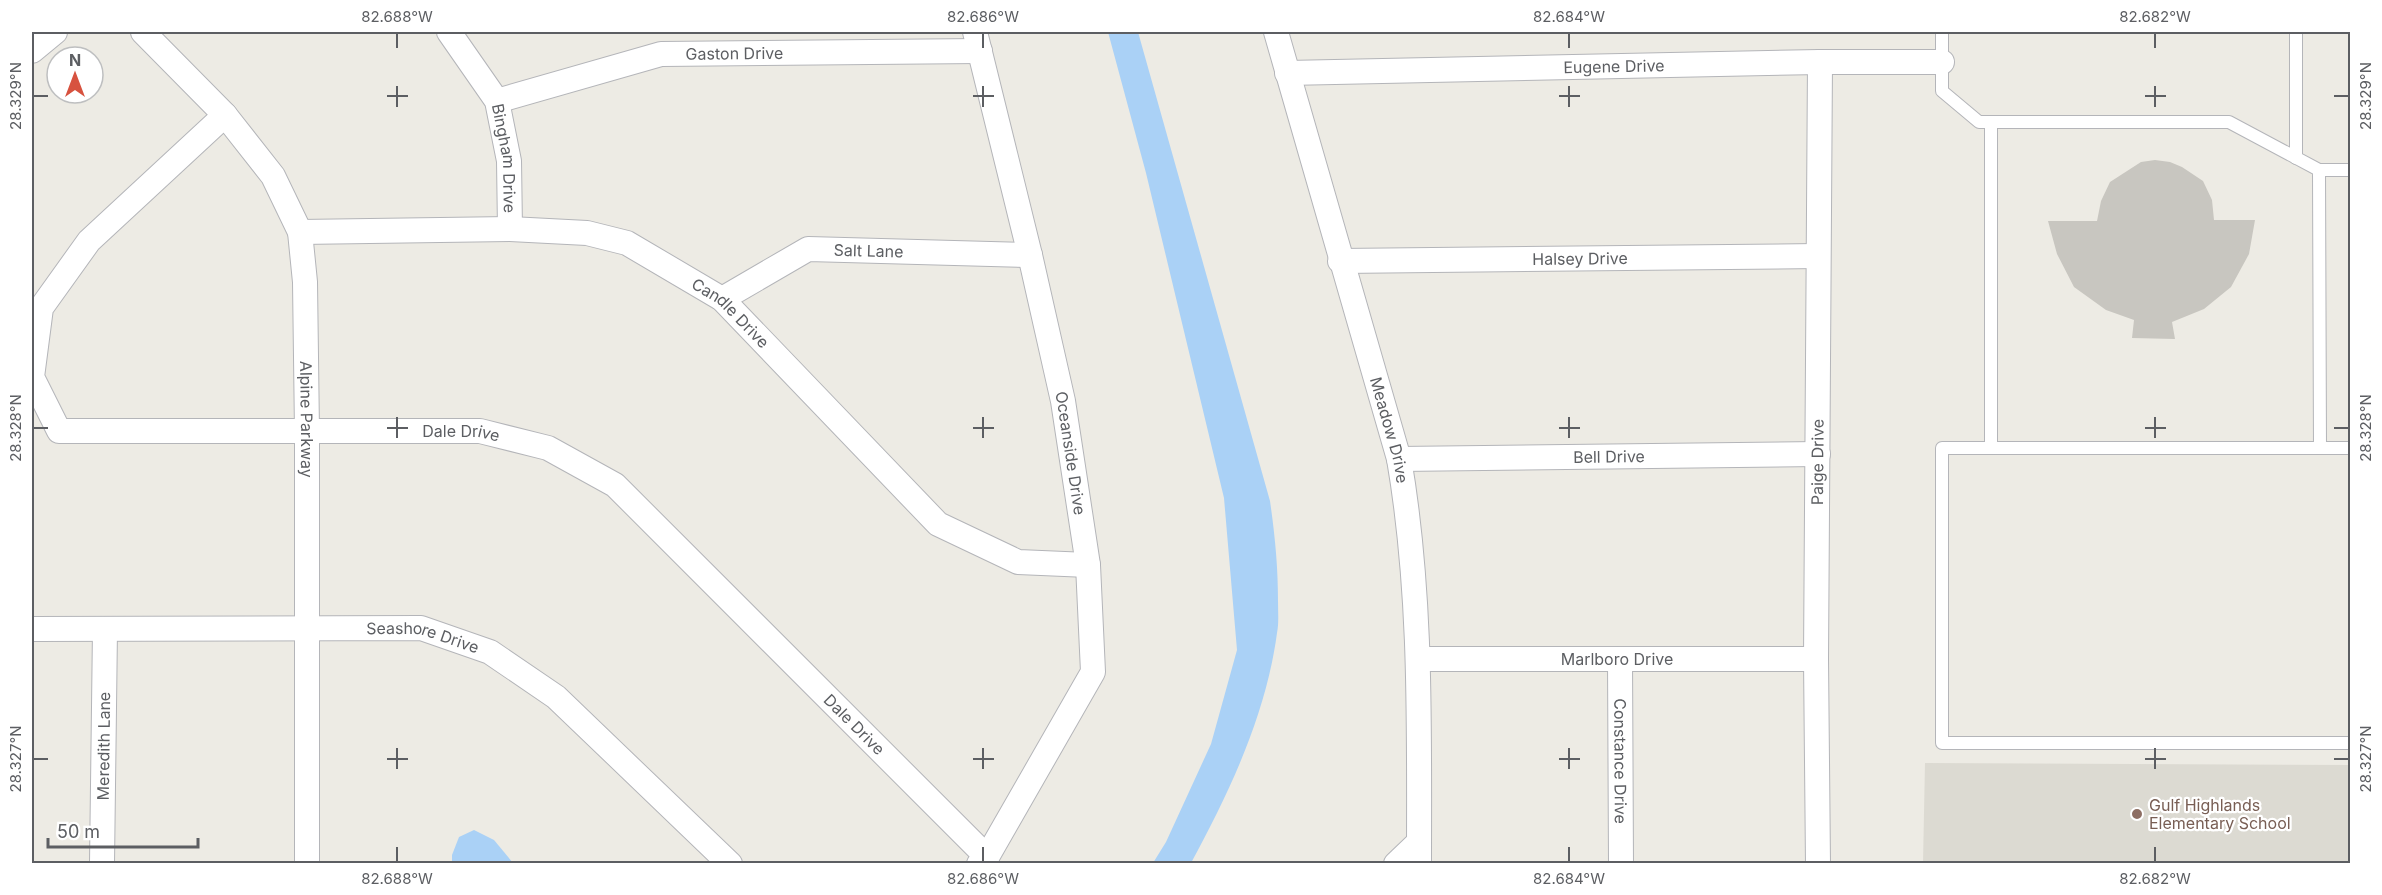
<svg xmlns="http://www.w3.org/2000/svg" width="2382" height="895" viewBox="0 0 2382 895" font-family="Inter,sans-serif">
<rect width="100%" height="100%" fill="#edebe4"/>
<polygon fill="#dcdad2" points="1925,763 2350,765 2350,863 1923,863"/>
<g fill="#aad1f6">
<path d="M1108,32H1138L1270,501C1275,536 1278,566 1278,601C1278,612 1279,623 1277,633C1266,715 1230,791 1191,863H1153L1166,842L1211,744L1237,650L1224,498L1146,173Z"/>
<polygon points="474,830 494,840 513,863 452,863 452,855 459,837"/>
</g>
<polygon fill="#c8c6c0" points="2155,160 2170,162 2182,167 2203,181 2212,200 2214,220 2255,220 2249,254 2231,287 2204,309 2172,322 2175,339 2132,338 2134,320 2106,310 2074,287 2057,254 2048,221 2097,221 2101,201 2110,182 2141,162"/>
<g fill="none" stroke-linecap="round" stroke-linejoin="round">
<g stroke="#b4b5b9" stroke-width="14">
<g id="lane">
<polyline points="1942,32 1942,91 1979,122 2229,122 2319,170 2320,448 1991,448 1991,122"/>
<polyline points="2296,158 2296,32"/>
<polyline points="2319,170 2350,170"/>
<polyline points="1991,448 1942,448 1942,743 2350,743"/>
<polyline points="2320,448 2350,448"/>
</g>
</g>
<g stroke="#b4b5b9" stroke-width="26">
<g id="street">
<path id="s1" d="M143,32L225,115L273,176L300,232L305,282L307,432V864"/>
<path id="s2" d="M449,32L497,101L509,161L510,229"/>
<path id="s3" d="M975,32L1030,255L1063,401L1088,565L1093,672L987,857L979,864"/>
<path id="s4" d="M1276,32L1399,459C1422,593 1419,728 1419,864"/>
<polyline points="32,51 55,32"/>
<path id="s5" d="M1287,73L1820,62H1942"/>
<path id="s6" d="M497,101L661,54L980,51"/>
<path id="s7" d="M225,115L89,241L41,308L32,377L59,431H480L548,448L615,485L987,857"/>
<path id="s8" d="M300,232L510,229L587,233L627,243L722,299L938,524L1018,562L1088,565"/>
<path id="s9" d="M1340,261L1818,256"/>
<path id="s10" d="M722,299L808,249L1030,255"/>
<path id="s11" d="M1399,459L1818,454"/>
<path id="s12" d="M32,629L421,628L490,652L556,697L730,864"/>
<path id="s13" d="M1419,659H1816"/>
<path id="s14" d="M1620,659L1621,864"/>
<path id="s15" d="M102,864L105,629"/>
<polyline points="1396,864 1419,842"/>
<path id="s16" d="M1818,864L1816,659L1820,62"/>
</g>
</g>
<use href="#lane" stroke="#fff" stroke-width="12"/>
<use href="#street" stroke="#fff" stroke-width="24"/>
</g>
<path fill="none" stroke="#5c5e62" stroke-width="2" d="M397,33V48M983,33V48M1569,33V48M2155,33V48M397,86V107M983,86V107M1569,86V107M2155,86V107M33,96H48M387,96H408M973,96H994M1559,96H1580M2145,96H2166M2334,96H2349M397,417V438M983,417V438M1569,417V438M2155,417V438M33,428H48M387,428H408M973,428H994M1559,428H1580M2145,428H2166M2334,428H2349M397,748V769M983,748V769M1569,748V769M2155,748V769M33,759H48M387,759H408M973,759H994M1559,759H1580M2145,759H2166M2334,759H2349M397,847V862M983,847V862M1569,847V862M2155,847V862"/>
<circle fill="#8d6e63" stroke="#fff" stroke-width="2" cx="2137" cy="814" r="6"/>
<g text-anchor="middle" stroke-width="4.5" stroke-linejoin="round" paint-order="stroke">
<g font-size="16" fill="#5c5e62" stroke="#fff">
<text dy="6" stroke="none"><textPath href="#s6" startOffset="244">Gaston Drive</textPath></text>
<text dy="6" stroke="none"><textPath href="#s5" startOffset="327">Eugene Drive</textPath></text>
<text dy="6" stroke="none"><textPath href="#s2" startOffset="142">Bingham Drive</textPath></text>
<text dy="6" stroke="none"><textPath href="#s10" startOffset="160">Salt Lane</textPath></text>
<text dy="6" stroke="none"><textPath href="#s9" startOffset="240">Halsey Drive</textPath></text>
<text dy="6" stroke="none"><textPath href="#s8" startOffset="454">Candle Drive</textPath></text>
<text dy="6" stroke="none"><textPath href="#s1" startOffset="444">Alpine Parkway</textPath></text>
<text dy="6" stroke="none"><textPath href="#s4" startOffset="414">Meadow Drive</textPath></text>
<text dy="6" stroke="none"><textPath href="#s7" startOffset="800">Dale Drive</textPath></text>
<text dy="6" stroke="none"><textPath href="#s3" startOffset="432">Oceanside Drive</textPath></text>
<text dy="6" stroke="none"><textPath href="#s11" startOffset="210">Bell Drive</textPath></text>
<text dy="6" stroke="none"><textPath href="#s16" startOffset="402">Paige Drive</textPath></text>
<text dy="6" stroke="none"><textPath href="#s12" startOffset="392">Seashore Drive</textPath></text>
<text dy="6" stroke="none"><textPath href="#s13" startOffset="198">Marlboro Drive</textPath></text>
<text dy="6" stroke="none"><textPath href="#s7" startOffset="1304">Dale Drive</textPath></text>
<text dy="6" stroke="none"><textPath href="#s15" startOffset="118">Meredith Lane</textPath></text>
<text dy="6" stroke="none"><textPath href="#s14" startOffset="102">Constance Drive</textPath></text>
</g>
<g font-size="16" fill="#785e54" stroke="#fff" text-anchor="start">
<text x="2149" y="811">Gulf Highlands<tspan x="2149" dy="18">Elementary School</tspan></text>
</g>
</g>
<rect width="2382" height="895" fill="none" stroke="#ffffff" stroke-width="66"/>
<g transform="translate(75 75)"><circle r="28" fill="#ffffff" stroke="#bebfc0" stroke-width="1.5"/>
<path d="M0-4.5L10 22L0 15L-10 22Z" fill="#d7523f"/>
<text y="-9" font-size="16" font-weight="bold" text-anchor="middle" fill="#5c5e62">N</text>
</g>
<path d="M48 838v9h150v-9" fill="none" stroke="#5c5e62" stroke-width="3"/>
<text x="57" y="838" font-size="18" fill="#5c5e62" stroke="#ffffff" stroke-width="4.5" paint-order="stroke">50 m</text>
<rect x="33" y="33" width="2316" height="829" fill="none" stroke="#5c5e62" stroke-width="2"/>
<g font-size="15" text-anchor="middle" fill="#5c5e62">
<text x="397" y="22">82.688°W</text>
<text x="983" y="22">82.686°W</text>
<text x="1569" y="22">82.684°W</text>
<text x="2155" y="22">82.682°W</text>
<text transform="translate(16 96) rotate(-90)" y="5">28.329°N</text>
<text transform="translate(2366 96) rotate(-90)" y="5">28.329°N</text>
<text transform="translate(16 428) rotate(-90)" y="5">28.328°N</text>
<text transform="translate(2366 428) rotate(-90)" y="5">28.328°N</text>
<text transform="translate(16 759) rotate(-90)" y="5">28.327°N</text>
<text transform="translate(2366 759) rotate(-90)" y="5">28.327°N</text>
<text x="397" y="884">82.688°W</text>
<text x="983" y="884">82.686°W</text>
<text x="1569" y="884">82.684°W</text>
<text x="2155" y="884">82.682°W</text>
</g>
</svg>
